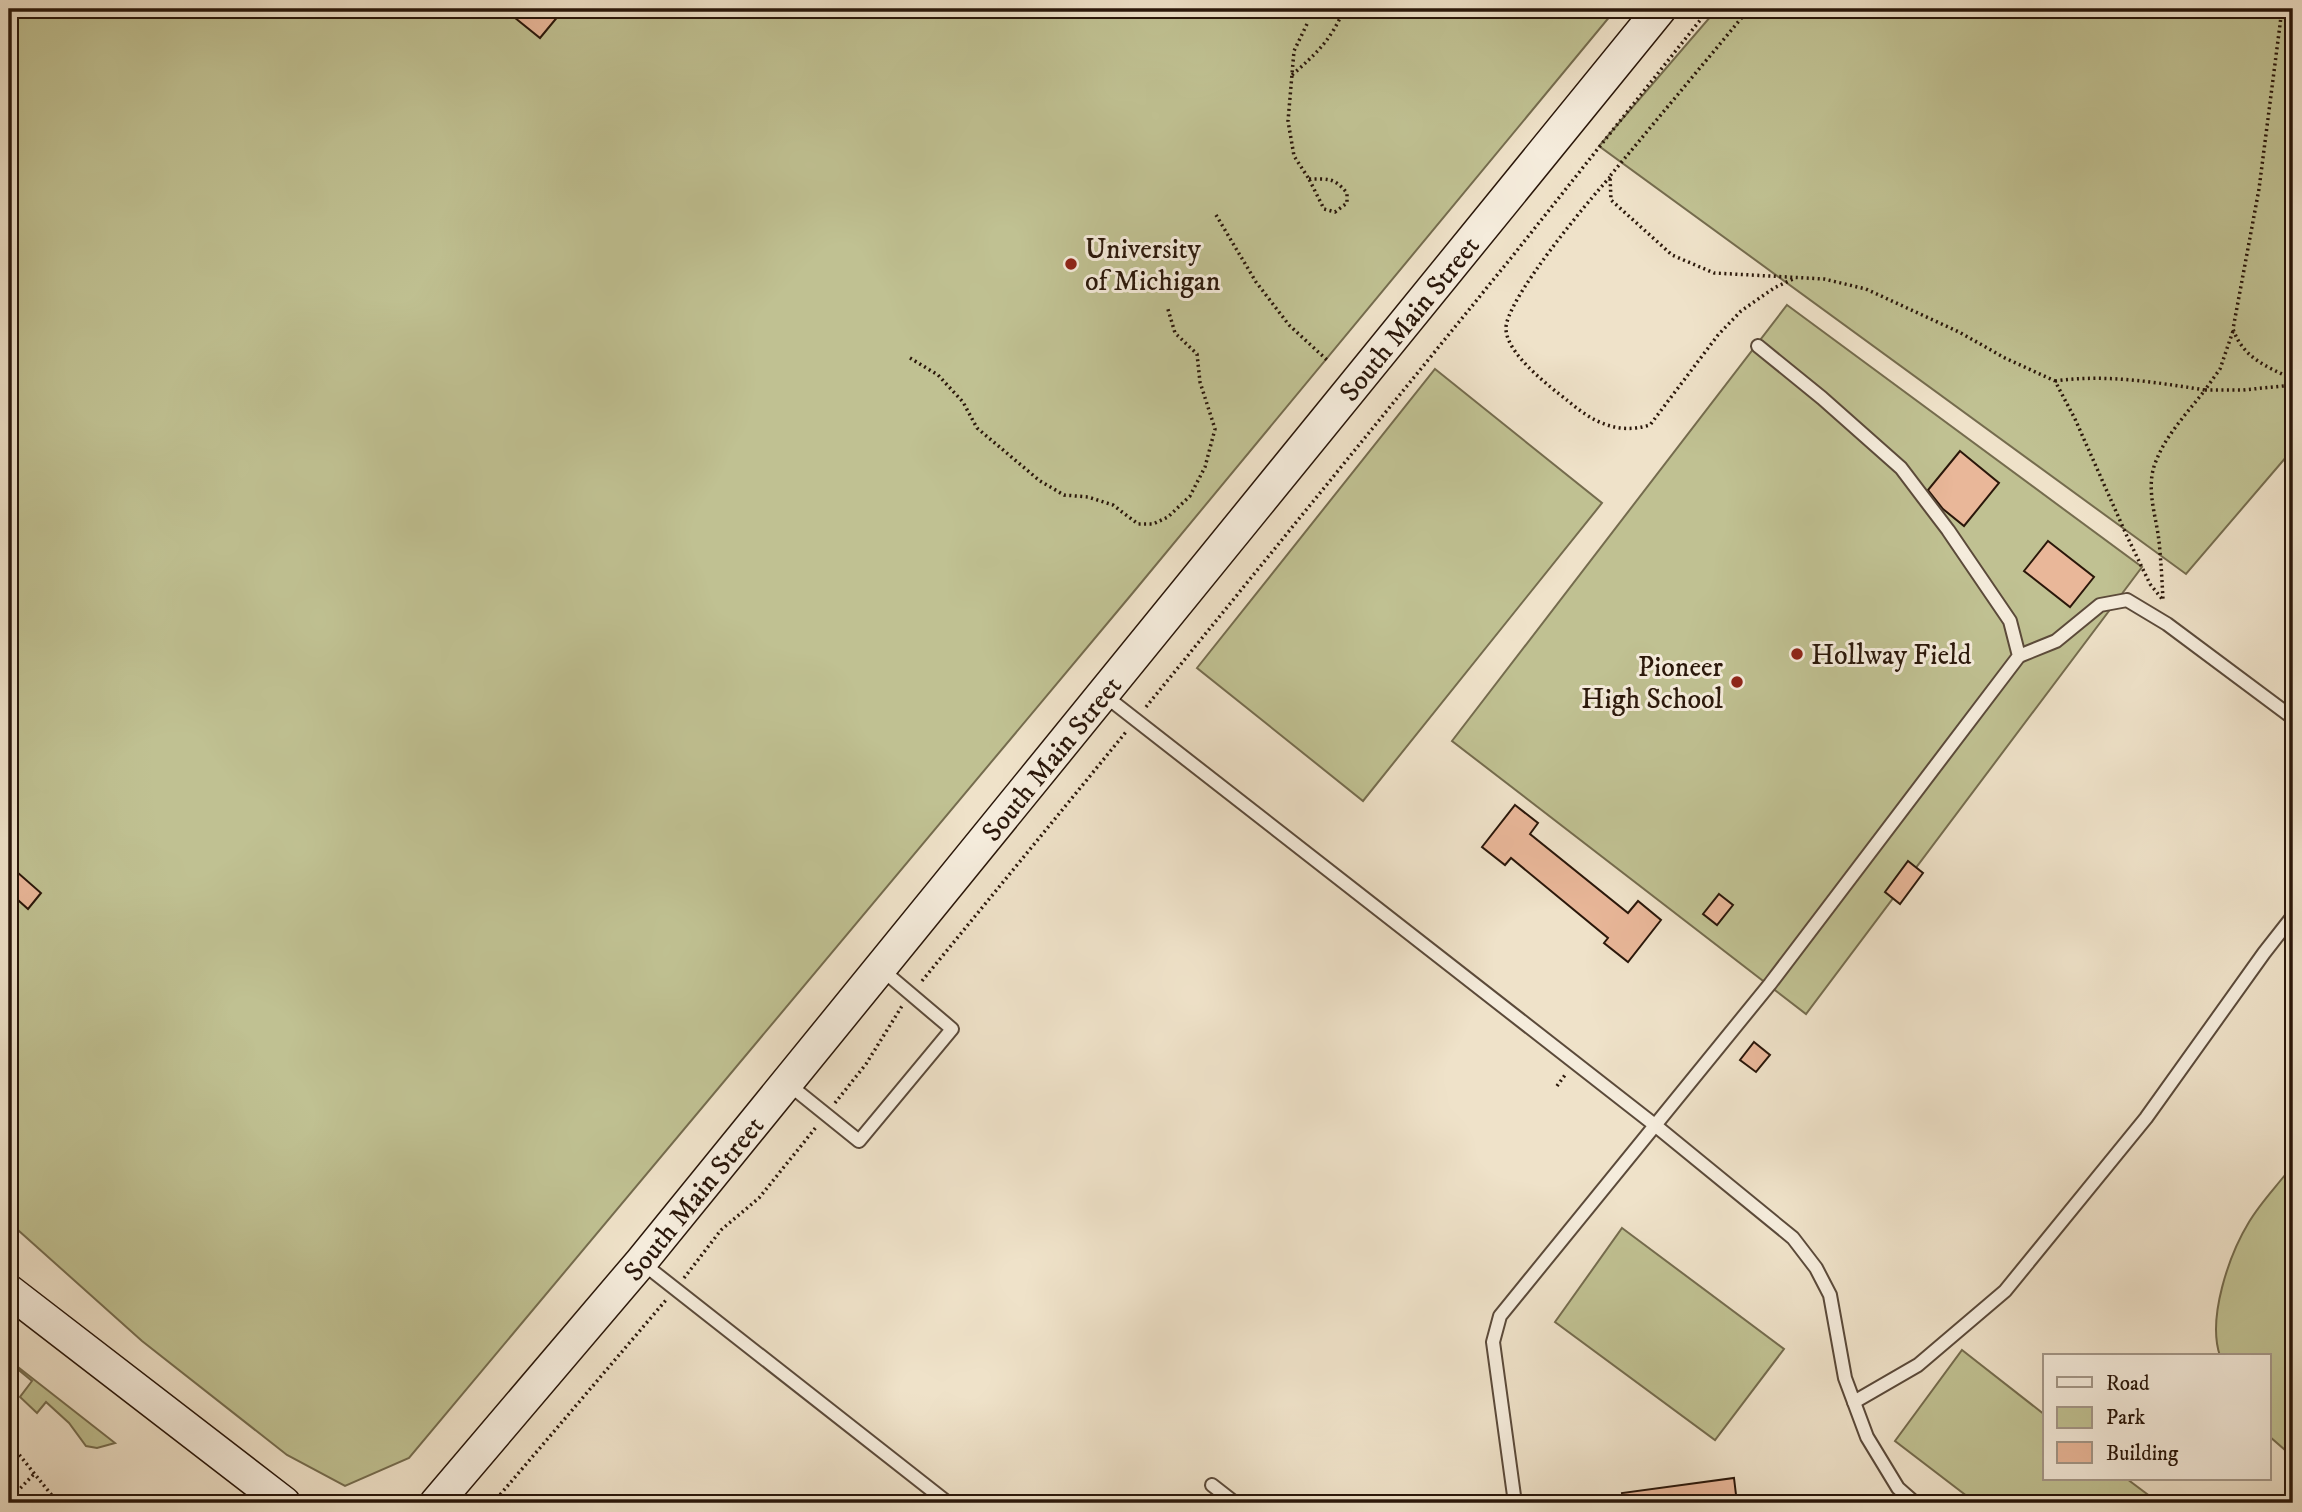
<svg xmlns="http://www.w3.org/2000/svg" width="2302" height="1512" viewBox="0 0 2302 1512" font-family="'IM FELL DW Pica',serif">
<rect width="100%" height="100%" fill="#efe2c9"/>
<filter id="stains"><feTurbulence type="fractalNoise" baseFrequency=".00286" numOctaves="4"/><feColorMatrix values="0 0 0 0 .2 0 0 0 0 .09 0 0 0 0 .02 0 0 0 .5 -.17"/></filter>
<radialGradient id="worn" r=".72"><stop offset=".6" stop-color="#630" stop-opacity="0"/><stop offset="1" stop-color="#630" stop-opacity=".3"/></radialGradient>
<g fill="#c0c192" stroke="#756c4e" stroke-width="2">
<polygon points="9,9 1616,9 1131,595 409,1458 345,1486 287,1455 142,1341 9,1222"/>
<polygon points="1717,9 2293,9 2293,449 2186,574 1599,146"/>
<polygon points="1787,305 2142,567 1806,1014 1452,741"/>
<polygon points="1435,369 1602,503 1363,801 1197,668"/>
<path d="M2285,1175L2293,1181V1457L2269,1436V1356H2220C2207,1318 2229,1255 2249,1222C2259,1205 2273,1190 2285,1175Z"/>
<polygon points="1622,1228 1784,1349 1715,1440 1555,1322"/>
<polygon points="1962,1350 2045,1415 2045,1479 2127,1479 2159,1503 1976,1503 1895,1441"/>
<polygon points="9,1360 115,1443 97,1448 86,1446 69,1423 46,1402 37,1413 20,1397 32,1381 9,1362"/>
</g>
<g fill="#e9b799" stroke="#2a170a" stroke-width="2">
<polygon points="504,9 564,9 540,38"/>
<polygon points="1960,451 1999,483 1964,526 1943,509 1928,490"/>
<polygon points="2048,541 2094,577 2070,607 2024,571"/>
<polygon points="1515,805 1538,823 1530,834 1628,913 1638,901 1661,920 1628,962 1604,943 1608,938 1511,858 1505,865 1482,847"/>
<polygon points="1908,861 1923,873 1900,904 1885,892"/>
<polygon points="9,865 41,893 28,909 9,892"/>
<polygon points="1719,894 1733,905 1717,925 1703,914"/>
<polygon points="1754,1042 1770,1055 1756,1072 1740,1060"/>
<polygon points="1734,1478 1737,1503 1623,1503 1622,1493"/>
</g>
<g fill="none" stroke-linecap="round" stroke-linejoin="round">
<g stroke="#5b4a3a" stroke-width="16">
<g id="service">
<polyline points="2019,656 2056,641 2100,605 2127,600 2167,624 2293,718"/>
<polyline points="1104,695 1656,1126 1793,1238 1816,1268 1830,1295 1845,1378 1867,1437 1898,1488 1915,1503"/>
<polyline points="787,1083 859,1141 952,1029 880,968"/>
<polyline points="641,1262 948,1503"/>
<polyline points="1854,1402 1918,1365 2005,1291 2146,1118 2264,953 2293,916"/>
<polyline points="1212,1485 1235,1503"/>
<polyline points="1515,1503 1493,1342 1500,1316 1770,984 2019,656 2010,621 1948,530 1901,468 1822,398 1758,346"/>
</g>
</g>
<g stroke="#2a170a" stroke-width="35">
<g id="secondary">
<polyline points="9,1291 284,1503"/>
<path id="s1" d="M436,1503L641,1262L1660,9"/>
</g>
</g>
<g stroke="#2a170a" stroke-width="3.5" stroke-dasharray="2 3.5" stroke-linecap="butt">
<path d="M1749,9L1610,176L1611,200L1672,255L1714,273L1824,279L1866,289L1959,332L2005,358L2055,381L2075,419L2126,534L2150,584L2163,600C2162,580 2161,561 2159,541C2156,515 2145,487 2156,461C2166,435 2188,412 2205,390H2243L2293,385"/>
<path d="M2282,9L2259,189L2233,329C2243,358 2267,367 2293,379"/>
<polyline points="1307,24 1294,51 1288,121 1294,156 1309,179"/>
<path d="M1292,75C1316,54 1332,39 1344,9"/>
<path d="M1610,177C1589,200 1503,303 1506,330C1508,355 1549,386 1568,401C1593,422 1617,435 1650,425L1718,335L1741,311L1774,288L1793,279"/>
<path d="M1309,179C1327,179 1334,177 1347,193V203L1335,212L1324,209Z"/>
<polyline points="1216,215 1256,282 1289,325 1327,360"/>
<polyline points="910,358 938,375 963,402 977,428 1040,481 1064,495 1088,497 1113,505 1138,524 1153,524 1168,517 1190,496 1205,467 1215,429 1200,382 1197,354 1175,333 1167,306"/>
<path d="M2055,381C2106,374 2154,382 2205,390L2220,369L2233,331"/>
<polyline points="1146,707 1511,258 1709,9"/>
<polyline points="922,981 1126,732"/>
<polyline points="1557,1086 1565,1075"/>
<polyline points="835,1103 866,1064 902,1006"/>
<polyline points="684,1278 721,1230 759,1198 817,1126"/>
<polyline points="9,1442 58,1503"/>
<polyline points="9,1500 35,1473"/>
<polyline points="493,1503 666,1300"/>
</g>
<use href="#service" stroke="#f5ecdc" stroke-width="12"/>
<use href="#secondary" stroke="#f5ecdc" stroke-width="32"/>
</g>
<g fill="#8f2418" stroke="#f5ecdc" stroke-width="2.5">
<circle cx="1071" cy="264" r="7"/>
<circle cx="1797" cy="654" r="7"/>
<circle cx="1737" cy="682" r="7"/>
</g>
<g text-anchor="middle" stroke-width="6" stroke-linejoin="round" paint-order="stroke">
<g font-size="28" fill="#2a170a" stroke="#f5ecdc" text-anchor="start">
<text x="1085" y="258">University<tspan x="1085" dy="32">of Michigan</tspan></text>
<text x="1811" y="664">Hollway Field</text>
<text x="1723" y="676" text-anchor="end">Pioneer<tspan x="1723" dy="32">High School</tspan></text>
</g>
<g font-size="28" fill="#2a170a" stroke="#f5ecdc">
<text dy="10" stroke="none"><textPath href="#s1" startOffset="1533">South Main Street</textPath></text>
<text dy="10" stroke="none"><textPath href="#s1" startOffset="966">South Main Street</textPath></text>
<text dy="10" stroke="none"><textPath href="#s1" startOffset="399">South Main Street</textPath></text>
</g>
</g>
<rect width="2302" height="1512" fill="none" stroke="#efe2c9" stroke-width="35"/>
<rect x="10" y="10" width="2281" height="1491" fill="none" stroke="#2a170a" stroke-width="3.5"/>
<rect x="18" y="18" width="2267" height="1477" fill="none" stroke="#2a170a" stroke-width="2"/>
<rect x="2043" y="1354" width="228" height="126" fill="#f5ecdc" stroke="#a49788" stroke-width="2"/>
<rect x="2057" y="1377" width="35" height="10" fill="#f5ecdc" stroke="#a49788" stroke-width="2"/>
<text x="2106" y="1390" font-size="21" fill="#2a170a">Road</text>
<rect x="2057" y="1407" width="35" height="21" fill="#c0c192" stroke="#a49788" stroke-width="2"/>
<text x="2106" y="1424" font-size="21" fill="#2a170a">Park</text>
<rect x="2057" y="1442" width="35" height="21" fill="#e9b799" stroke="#a49788" stroke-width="2"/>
<text x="2106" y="1460" font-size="21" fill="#2a170a">Building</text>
<rect width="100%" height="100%" filter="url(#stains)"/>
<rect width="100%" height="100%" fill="url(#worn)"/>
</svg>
